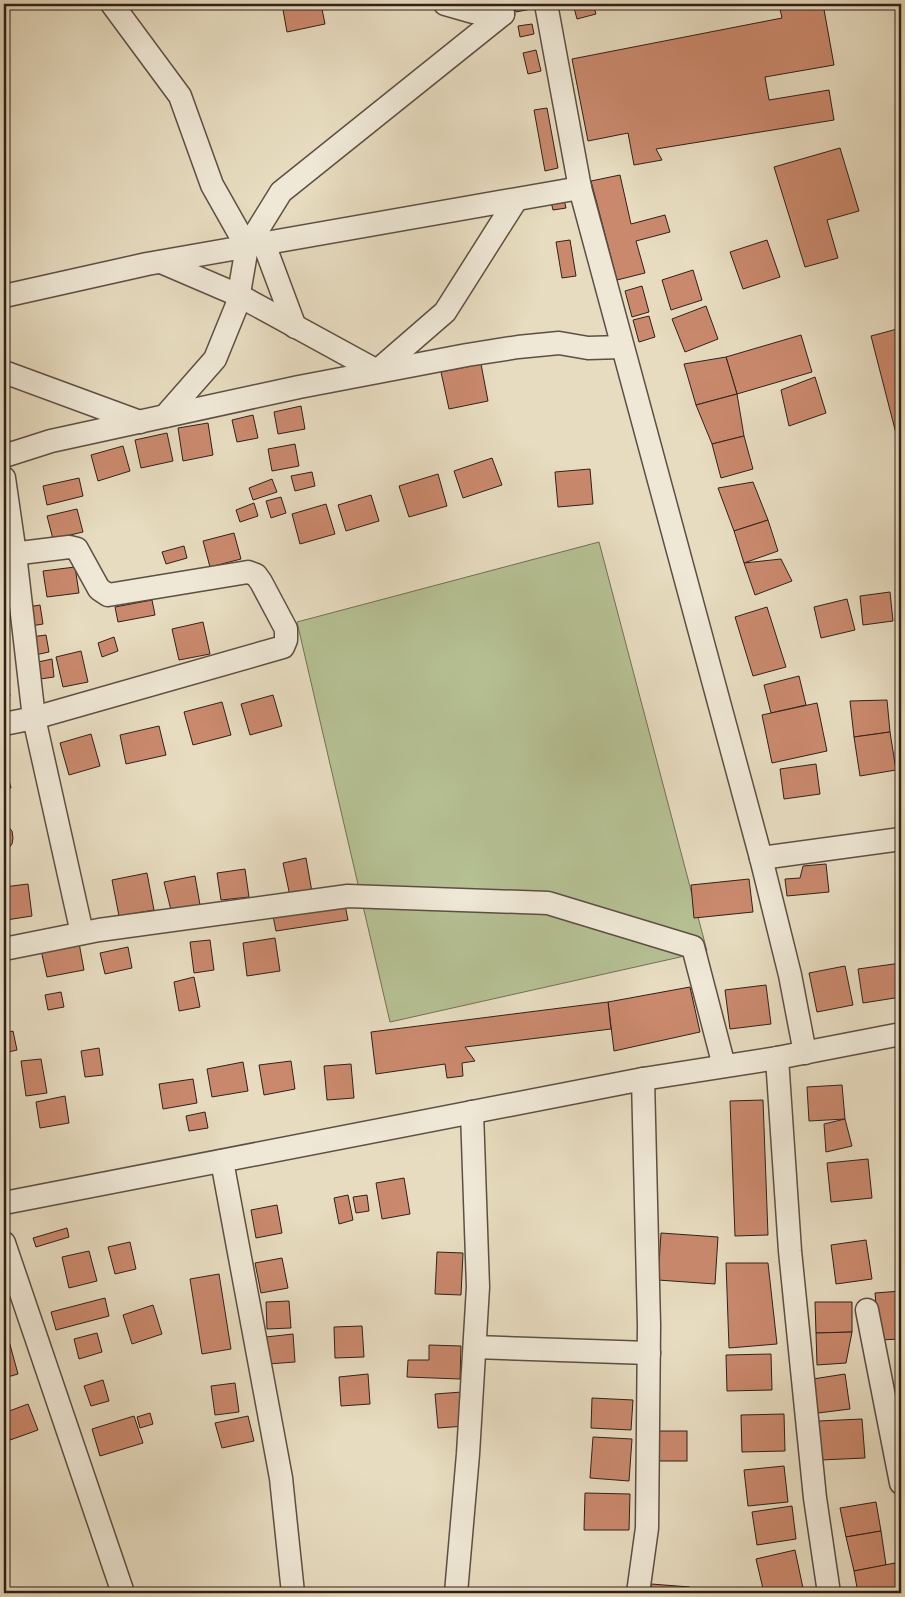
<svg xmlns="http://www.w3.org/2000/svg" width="905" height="1597" viewBox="0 0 905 1597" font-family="Cardo,serif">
<rect width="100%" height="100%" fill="#e7dcc0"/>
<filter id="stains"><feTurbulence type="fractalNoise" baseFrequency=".004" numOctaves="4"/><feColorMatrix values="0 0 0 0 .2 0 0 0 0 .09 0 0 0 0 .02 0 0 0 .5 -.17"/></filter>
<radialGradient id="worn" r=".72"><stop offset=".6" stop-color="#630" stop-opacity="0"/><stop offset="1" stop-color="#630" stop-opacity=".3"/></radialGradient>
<polygon fill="#b5c093" stroke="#727056" points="599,542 707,951 390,1022 297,622"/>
<g fill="#ca896d" stroke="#302019">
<polygon points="282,4 321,4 325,24 287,32"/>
<polygon points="514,4 530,4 531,9 516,12"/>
<polygon points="573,4 593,4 596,14 577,19"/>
<polygon points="779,4 823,4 834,65 765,77 769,100 829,90 834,120 656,149 662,160 634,165 628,133 588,141 572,59 782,18"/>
<polygon points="532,24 534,34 520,37 518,26"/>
<polygon points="536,50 541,71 528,74 523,53"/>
<polygon points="547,108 558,168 545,171 534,110"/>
<polygon points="840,148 859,211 827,220 838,258 805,267 774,167"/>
<polygon points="620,175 631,224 665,215 670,232 636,241 645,273 617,280 591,181"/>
<polygon points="563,195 566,208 553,210 550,198"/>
<polygon points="570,240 576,276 562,278 556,242"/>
<polygon points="767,240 780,277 743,289 730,252"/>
<polygon points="693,270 702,300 671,310 662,280"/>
<polygon points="642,286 649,312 632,317 625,291"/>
<polygon points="706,306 718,339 685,352 672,319"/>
<polygon points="649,316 655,337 639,342 633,320"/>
<polygon points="901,328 901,453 871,336"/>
<polygon points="801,335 812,372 737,394 726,357"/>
<polygon points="726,357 737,394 696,405 684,364"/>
<polygon points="481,364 488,401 449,409 441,372"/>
<polygon points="815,377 826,413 789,426 781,390"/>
<polygon points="737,394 744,436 712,444 696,405"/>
<polygon points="301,406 305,429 278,434 274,412"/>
<polygon points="253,415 258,438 237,442 232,420"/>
<polygon points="208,423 213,455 183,461 178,428"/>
<polygon points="167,433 173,461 141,468 135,440"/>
<polygon points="744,436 753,469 721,478 712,444"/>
<polygon points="295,444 299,466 272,471 268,449"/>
<polygon points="123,446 130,471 98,481 91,455"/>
<polygon points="492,458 502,485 463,498 454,471"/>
<polygon points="590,469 593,504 558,507 555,472"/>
<polygon points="312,472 315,486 295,491 291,476"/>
<polygon points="438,474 447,506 409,517 399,486"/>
<polygon points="79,478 83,496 47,505 43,486"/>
<polygon points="272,479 277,492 253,500 249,488"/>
<polygon points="753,482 768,520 734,531 718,488"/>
<polygon points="371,495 379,521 346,531 338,505"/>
<polygon points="281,497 286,513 271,518 266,501"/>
<polygon points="254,503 258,516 240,522 236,510"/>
<polygon points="326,504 335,534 300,544 292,514"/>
<polygon points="77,509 83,532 53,539 47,516"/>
<polygon points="768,520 778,551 744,563 734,531"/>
<polygon points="234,533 241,559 210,567 203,541"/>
<polygon points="184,546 187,558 166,564 162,552"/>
<polygon points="781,559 792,581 755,595 744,563"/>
<polygon points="75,567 79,593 47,597 43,571"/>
<polygon points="890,592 893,621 863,625 860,596"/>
<polygon points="847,599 855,630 821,638 814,607"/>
<polygon points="152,600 155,615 118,622 115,607"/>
<polygon points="40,605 43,624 31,626 28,607"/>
<polygon points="767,607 786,667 753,676 735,617"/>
<polygon points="203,622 210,654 179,660 172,629"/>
<polygon points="46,635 49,652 35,655 31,637"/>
<polygon points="114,637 118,651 102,657 98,643"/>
<polygon points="81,651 88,682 63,687 56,657"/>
<polygon points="52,659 54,677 40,679 38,662"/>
<polygon points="4,664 10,696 4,697"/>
<polygon points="799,676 806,705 771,713 764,685"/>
<polygon points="273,695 282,726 250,735 241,704"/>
<polygon points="887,700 890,732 854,737 850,701"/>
<polygon points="222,702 231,735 193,745 184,712"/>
<polygon points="817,703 827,751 772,763 762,715"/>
<polygon points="159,726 166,755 126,764 120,735"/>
<polygon points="890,732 896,770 860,776 854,737"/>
<polygon points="91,734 100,766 69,775 60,743"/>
<polygon points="4,760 11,788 4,789"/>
<polygon points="816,764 820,794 784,799 780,769"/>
<polygon points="4,822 12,831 13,838 12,844 4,854"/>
<polygon points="306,858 312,892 290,896 283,863"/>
<polygon points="901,861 901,881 897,862"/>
<polygon points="826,864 829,892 787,896 785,879 800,878 803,866"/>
<polygon points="245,869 249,897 221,900 217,873"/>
<polygon points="147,873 154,910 119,916 112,880"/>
<polygon points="195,876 200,905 171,910 164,882"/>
<polygon points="749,879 753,912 694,918 691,885"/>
<polygon points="28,884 32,916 6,920 4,887"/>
<polygon points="345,905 348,920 276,931 273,916"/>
<polygon points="275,938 280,971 247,976 243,943"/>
<polygon points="210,940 214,970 194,973 190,942"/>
<polygon points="79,943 84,970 47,977 41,950"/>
<polygon points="128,947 132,968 105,974 100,953"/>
<polygon points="901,963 901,997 863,1003 858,969"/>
<polygon points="845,966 853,1005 817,1012 809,973"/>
<polygon points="194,977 200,1007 179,1011 174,982"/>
<polygon points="766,985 771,1024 730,1029 725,990"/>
<polygon points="690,987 700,1032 614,1051 608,1002"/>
<polygon points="61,992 64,1007 48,1010 45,995"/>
<polygon points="608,1002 611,1029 465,1047 475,1061 462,1063 463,1076 447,1078 445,1064 376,1074 371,1032"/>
<polygon points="13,1031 17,1050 4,1053 4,1033"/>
<polygon points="99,1048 103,1075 85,1077 81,1051"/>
<polygon points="41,1059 47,1093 26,1096 21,1061"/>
<polygon points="291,1061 295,1089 264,1095 259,1065"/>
<polygon points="243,1062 248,1091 212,1097 207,1069"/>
<polygon points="351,1064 354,1098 327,1100 324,1066"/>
<polygon points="193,1079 197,1103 163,1109 159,1084"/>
<polygon points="842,1085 845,1119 809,1121 807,1087"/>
<polygon points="65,1096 69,1123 40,1128 36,1102"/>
<polygon points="763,1100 768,1235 735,1236 730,1101"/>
<polygon points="205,1112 208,1128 189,1131 186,1116"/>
<polygon points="845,1119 852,1146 826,1152 824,1124"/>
<polygon points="868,1159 872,1198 831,1202 827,1163"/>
<polygon points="404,1178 410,1214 382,1219 376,1183"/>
<polygon points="348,1195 353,1220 339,1224 334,1198"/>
<polygon points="367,1195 369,1211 356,1213 353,1197"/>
<polygon points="277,1205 282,1233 256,1238 251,1210"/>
<polygon points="67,1228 69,1237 36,1247 33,1238"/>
<polygon points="661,1233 718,1237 715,1284 658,1280"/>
<polygon points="866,1240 872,1279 836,1284 831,1245"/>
<polygon points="130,1242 136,1269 115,1274 108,1247"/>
<polygon points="89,1251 97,1281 69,1288 62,1257"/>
<polygon points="437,1252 463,1253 461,1295 435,1294"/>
<polygon points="282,1258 288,1288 261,1293 255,1263"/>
<polygon points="726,1263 768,1263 777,1344 729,1348"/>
<polygon points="219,1274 231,1349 202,1354 190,1279"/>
<polygon points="901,1291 901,1339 879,1340 875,1293"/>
<polygon points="105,1298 109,1316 56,1330 51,1312"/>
<polygon points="289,1301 291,1328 267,1329 266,1302"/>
<polygon points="815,1302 852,1302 852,1332 816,1333"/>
<polygon points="153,1305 162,1334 132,1344 123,1315"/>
<polygon points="362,1326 364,1357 335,1358 334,1327"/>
<polygon points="852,1332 846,1363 817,1365 816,1333"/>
<polygon points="97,1333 102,1352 79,1359 74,1339"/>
<polygon points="293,1334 295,1362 268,1364 266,1337"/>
<polygon points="9,1341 18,1374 4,1378 4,1343"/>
<polygon points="429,1345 461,1346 460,1379 407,1377 408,1360 429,1360"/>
<polygon points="771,1354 772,1390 727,1391 726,1355"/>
<polygon points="368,1374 370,1404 341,1406 339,1377"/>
<polygon points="845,1374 850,1409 818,1413 813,1379"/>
<polygon points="103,1380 109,1401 91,1406 84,1386"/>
<polygon points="235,1383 239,1412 215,1415 211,1386"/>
<polygon points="462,1392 465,1426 438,1428 435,1394"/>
<polygon points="592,1398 633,1400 631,1430 591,1428"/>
<polygon points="28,1404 38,1430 10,1440 4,1423 4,1413"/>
<polygon points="150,1413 153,1424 140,1428 137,1417"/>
<polygon points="784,1414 785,1451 742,1452 741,1415"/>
<polygon points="134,1416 143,1443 100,1456 92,1429"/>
<polygon points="248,1416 254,1441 222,1448 215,1423"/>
<polygon points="862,1419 865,1458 821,1460 819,1421"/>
<rect x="656" y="1431" width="31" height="30"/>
<polygon points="593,1437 632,1439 629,1481 590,1478"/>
<polygon points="784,1466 788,1502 748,1506 744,1470"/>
<polygon points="585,1493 630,1494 629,1530 584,1530"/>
<polygon points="876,1502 881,1531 846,1537 840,1508"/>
<polygon points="792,1506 796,1539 757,1545 752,1512"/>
<polygon points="881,1531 886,1565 854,1571 846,1537"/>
<polygon points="795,1550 804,1593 764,1593 756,1559"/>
<polygon points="895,1563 901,1593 858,1593 854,1571"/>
<polygon points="651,1584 690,1587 689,1593 651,1593"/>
</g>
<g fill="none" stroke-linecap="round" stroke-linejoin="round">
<g stroke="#5e4f43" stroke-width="25">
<g id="minor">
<polyline points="112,4 180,96 212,185 247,247"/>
<polyline points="445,4 473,12 503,14"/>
<polyline points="546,4 580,188 761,858 790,975 805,1053"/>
<polyline points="264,244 295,327"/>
<polyline points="161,262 238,295 377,371 445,312 516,200"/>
<polyline points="4,296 147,264 580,188"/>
<polyline points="4,372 140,422"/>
<polyline points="165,416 215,359 237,305 247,247 281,192 503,14"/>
<polyline points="4,456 51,441 299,387 467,355 518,347 559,343 588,348 622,347"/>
<polyline points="4,478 15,554 34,718 82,933"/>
<polyline points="4,555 69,547 77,549 99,589 108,595 248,572 256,575 261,582 286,629 286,640 283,647 34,718 4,724"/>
<polyline points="761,858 901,839"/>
<polyline points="4,949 99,930 348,896 548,903 693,947 724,1066"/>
<polyline points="777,1058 790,1251 815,1498 829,1593"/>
<polyline points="222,1161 281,1478 293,1593"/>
<polyline points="4,1203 643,1079 777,1058 901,1034"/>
<polyline points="4,1243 123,1593"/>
<polyline points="867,1310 901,1483"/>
<polyline points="475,1347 649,1353"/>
<polyline points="456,1593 468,1454 478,1287 472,1112"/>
<polyline points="638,1593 647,1528 649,1325 643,1079"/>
</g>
</g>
<use href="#minor" stroke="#efe8d6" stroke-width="22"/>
</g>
<rect width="905" height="1597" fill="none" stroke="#e7dcc0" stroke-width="20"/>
<rect x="5" y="5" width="895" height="1587" fill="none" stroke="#302019" stroke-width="2.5"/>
<rect x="10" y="10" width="885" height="1577" fill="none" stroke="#302019"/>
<rect width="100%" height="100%" filter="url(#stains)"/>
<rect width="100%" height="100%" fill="url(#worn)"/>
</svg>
